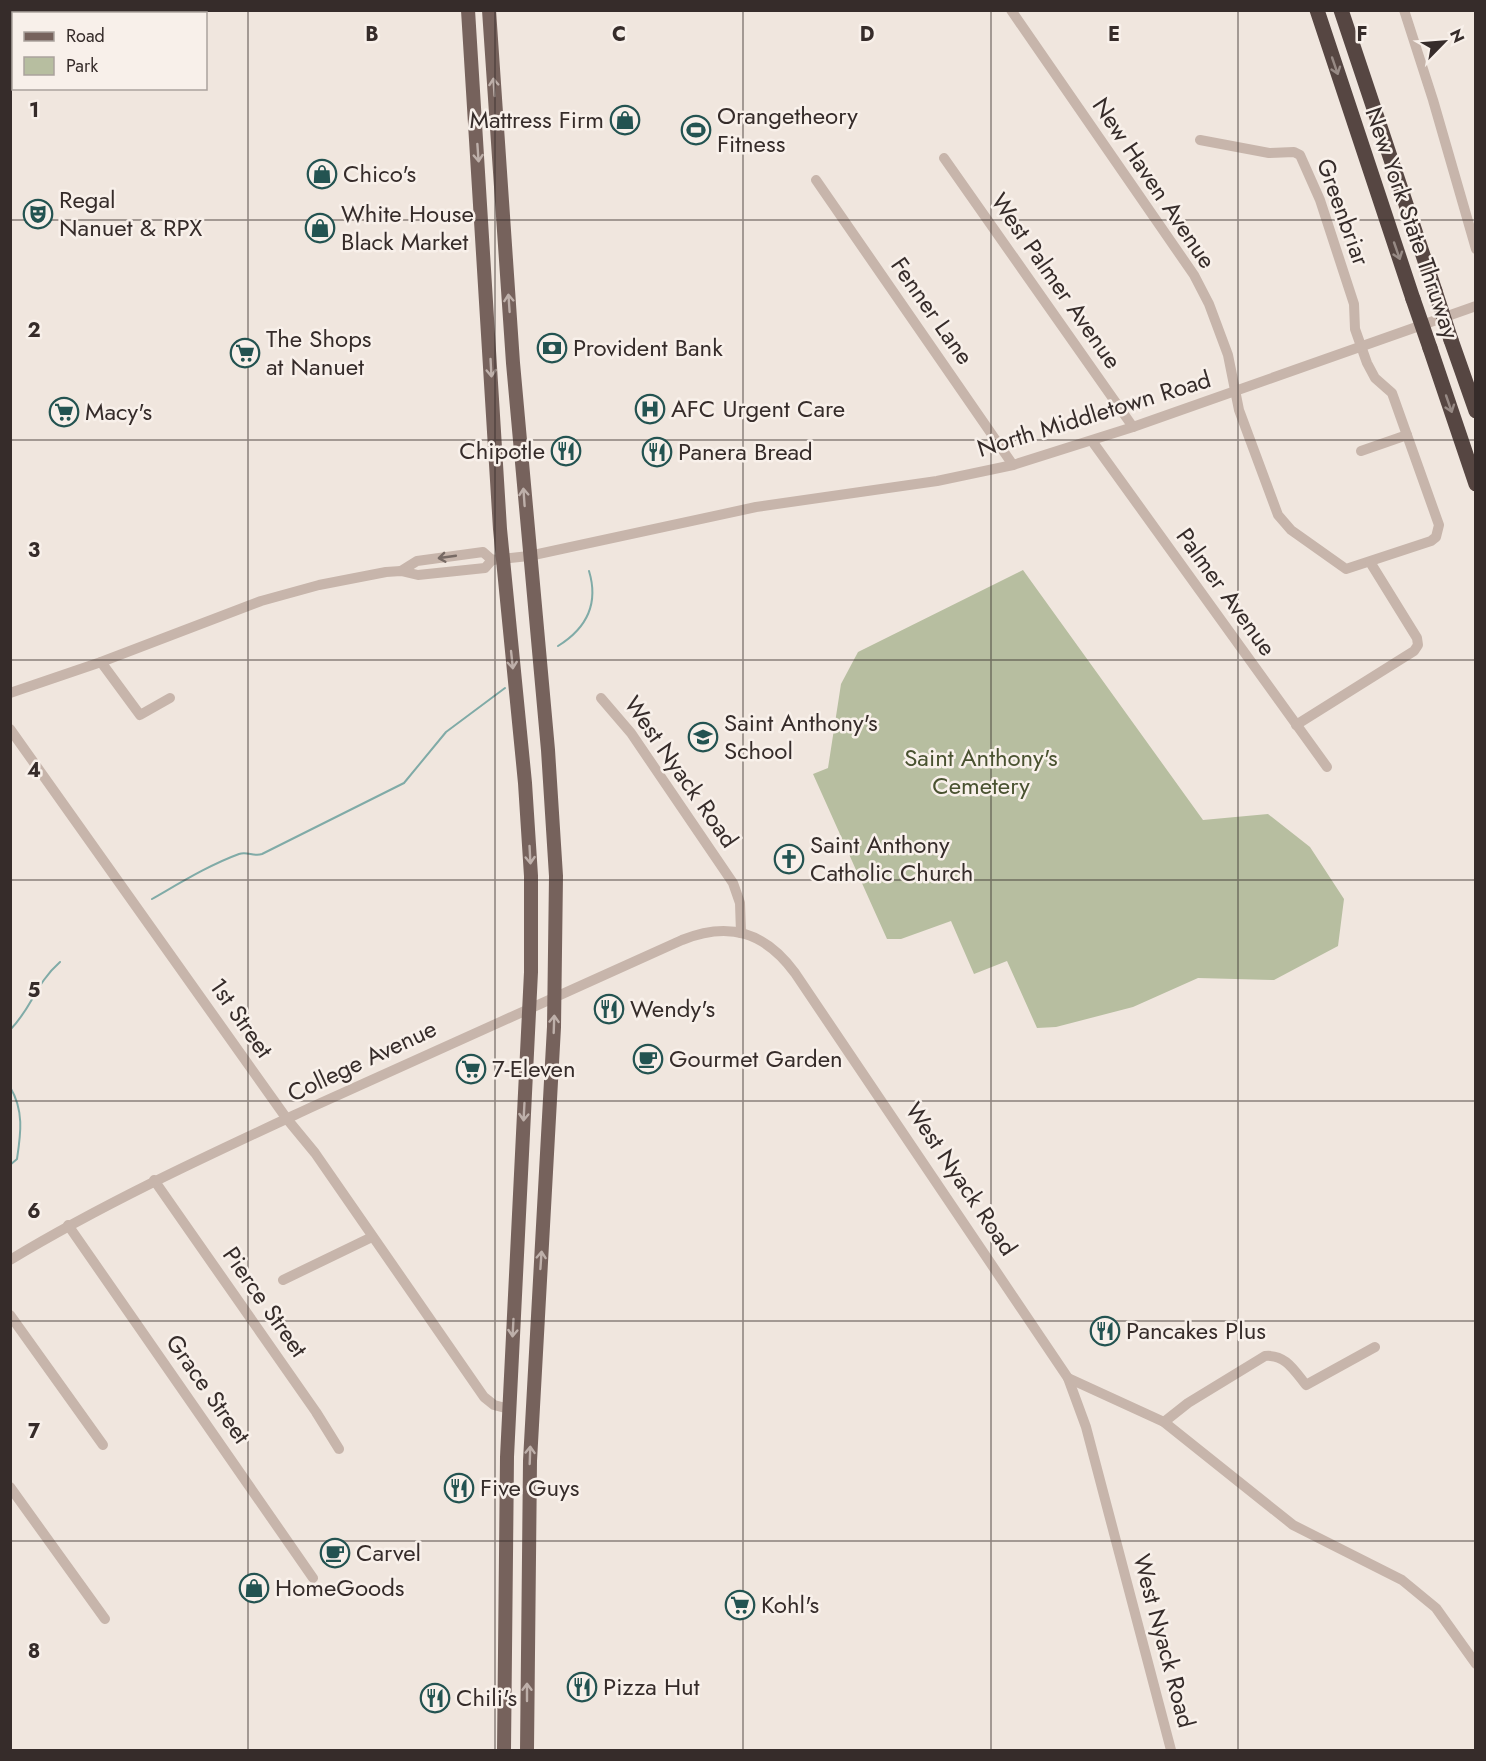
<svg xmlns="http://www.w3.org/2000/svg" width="1486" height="1761" viewBox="0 0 1486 1761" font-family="Jost,sans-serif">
<rect width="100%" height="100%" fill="#f0e6de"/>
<polygon fill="#b7bea0" points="1023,570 1203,820 1268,814 1310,847 1344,899 1338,946 1274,980 1198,978 1133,1007 1056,1027 1037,1028 1007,961 974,974 951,921 901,939 887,939 813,774 828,768 841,684 858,652"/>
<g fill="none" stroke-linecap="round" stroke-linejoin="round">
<g stroke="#80aba7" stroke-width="2">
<path d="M558,646C587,628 599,604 589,571"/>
<path d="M152,899C180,883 209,865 239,854C247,851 254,857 262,854L404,783L446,732L505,688"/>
<path d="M10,1030C32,1008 35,984 60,962"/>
<path d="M10,1087C24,1110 21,1133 17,1159L10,1165"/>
</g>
<g stroke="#c7b5ab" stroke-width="10">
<polyline points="1011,10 1194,275 1209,304 1228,355 1239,410 1278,515 1291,530 1346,569 1431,541 1436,537 1439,525 1392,393 1375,378 1367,363 1355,329 1354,304 1320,200 1300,155 1294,152 1269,153 1200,140"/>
<polyline points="1404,10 1433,100 1476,249"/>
<polyline points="944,158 1133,427"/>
<polyline points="816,180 1013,465"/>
<polyline points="1092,441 1327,767"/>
<polyline points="1361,451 1407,435"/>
<polyline points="401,571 417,561 483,552 492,560 529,556 756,507 937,481 1013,465 1133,427 1476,306"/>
<polyline points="101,662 140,715 170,698"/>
<polyline points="10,693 101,662 261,601 319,585 386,572 401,571 418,575 485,568 492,560"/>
<polyline points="601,698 631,733 733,883 740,903 741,933"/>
<polyline points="1296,725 1414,651 1418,645 1417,638 1370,562"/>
<polyline points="10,729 287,1119 315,1153 484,1397 494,1405 509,1409"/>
<polyline points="154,1180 316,1412 339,1449"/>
<polyline points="68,1225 313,1578"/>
<path d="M10,1260C108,1201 211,1154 314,1106C436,1050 559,995 682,940C729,921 765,932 795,973L1068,1378L1086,1427L1171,1750"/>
<polyline points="283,1280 372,1237"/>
<polyline points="10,1315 103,1445"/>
<polyline points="1068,1378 1164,1422 1293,1525 1402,1580 1436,1608 1476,1664"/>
<path d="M1164,1422L1188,1403L1265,1356C1285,1354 1294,1370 1306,1385L1375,1347"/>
<polyline points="10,1487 105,1619"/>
</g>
<g stroke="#76625c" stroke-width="14">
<polyline points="468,10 500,529 525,783 531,876 531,972 507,1457 504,1750"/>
<polyline points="489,10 513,363 548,750 556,876 554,1027 530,1461 527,1750"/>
</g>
<g stroke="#564642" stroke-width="15">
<polyline points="1317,10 1413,299"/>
<polyline points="1341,10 1435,291"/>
<polyline points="1451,340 1476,411"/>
<polyline points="1430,348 1476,484"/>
</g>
<g stroke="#564642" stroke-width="15">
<polyline points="1435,291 1451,340"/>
<polyline points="1413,299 1430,348"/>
</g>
</g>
<defs><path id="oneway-shaft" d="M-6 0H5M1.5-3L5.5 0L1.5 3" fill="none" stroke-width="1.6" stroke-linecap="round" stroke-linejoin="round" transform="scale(1.5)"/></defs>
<g stroke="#978a85">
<use href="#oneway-shaft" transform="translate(1335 66) rotate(71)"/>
<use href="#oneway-shaft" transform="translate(1397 251) rotate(71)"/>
<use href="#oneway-shaft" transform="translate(1449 404) rotate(71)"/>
</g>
<g stroke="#beb0aa">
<use href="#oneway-shaft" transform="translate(494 87) rotate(-94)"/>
<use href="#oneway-shaft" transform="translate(478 153) rotate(86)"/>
<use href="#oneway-shaft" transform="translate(509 303) rotate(-94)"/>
<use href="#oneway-shaft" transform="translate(491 368) rotate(87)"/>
<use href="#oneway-shaft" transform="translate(524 497) rotate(-94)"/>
<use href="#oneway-shaft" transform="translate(512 660) rotate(84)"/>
<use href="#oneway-shaft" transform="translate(530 855) rotate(87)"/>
<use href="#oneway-shaft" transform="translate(554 1024) rotate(-88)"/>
<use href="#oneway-shaft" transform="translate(524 1112) rotate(93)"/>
<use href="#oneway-shaft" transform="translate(541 1260) rotate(-86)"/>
<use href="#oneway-shaft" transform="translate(513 1328) rotate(93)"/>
<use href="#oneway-shaft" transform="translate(530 1455) rotate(-88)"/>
<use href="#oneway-shaft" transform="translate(527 1692) rotate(-90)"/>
</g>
<use stroke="#776a64" href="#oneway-shaft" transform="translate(447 557) rotate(172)"/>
<path fill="none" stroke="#362c2a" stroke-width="1.5" stroke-opacity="0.55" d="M248,10V1750M495,10V1750M743,10V1750M991,10V1750M1238,10V1750M10,220H1476M10,440H1476M10,660H1476M10,880H1476M10,1101H1476M10,1321H1476M10,1541H1476"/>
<defs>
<g id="shop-ring" transform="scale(1.5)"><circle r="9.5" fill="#f8f0ea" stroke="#235351" stroke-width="1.5"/><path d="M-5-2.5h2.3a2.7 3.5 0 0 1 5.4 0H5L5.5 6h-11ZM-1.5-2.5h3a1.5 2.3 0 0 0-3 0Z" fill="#235351"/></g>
<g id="stadium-ring" transform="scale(1.5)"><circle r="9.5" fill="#f8f0ea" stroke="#235351" stroke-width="1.5"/><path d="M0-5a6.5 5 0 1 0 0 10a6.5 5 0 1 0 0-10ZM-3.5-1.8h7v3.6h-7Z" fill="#235351"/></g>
<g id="theatre-ring" transform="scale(1.5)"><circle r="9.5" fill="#f8f0ea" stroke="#235351" stroke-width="1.5"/><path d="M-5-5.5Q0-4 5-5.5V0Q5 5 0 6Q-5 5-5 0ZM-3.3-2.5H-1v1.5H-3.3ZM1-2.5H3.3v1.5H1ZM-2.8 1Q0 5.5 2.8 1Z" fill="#235351"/></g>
<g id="bank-ring" transform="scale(1.5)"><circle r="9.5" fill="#f8f0ea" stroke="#235351" stroke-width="1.5"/><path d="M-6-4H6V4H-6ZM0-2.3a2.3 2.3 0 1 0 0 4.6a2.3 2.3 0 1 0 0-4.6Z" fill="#235351"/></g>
<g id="supermarket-ring" transform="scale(1.5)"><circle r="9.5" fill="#f8f0ea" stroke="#235351" stroke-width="1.5"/><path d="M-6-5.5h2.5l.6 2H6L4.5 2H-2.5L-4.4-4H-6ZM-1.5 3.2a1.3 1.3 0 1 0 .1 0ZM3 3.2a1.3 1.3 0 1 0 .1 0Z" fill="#235351"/></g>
<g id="hospital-ring" transform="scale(1.5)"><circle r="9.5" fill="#f8f0ea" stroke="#235351" stroke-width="1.5"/><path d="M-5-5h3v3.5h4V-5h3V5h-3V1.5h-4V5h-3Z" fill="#235351"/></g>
<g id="restaurant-ring" transform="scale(1.5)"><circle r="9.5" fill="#f8f0ea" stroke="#235351" stroke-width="1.5"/><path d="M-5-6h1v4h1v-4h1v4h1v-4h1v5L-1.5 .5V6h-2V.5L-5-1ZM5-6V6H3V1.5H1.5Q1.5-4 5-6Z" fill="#235351"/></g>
<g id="school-ring" transform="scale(1.5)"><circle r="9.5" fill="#f8f0ea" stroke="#235351" stroke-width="1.5"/><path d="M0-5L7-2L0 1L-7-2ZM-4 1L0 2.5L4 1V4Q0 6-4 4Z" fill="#235351"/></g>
<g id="church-ring" transform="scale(1.5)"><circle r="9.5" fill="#f8f0ea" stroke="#235351" stroke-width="1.5"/><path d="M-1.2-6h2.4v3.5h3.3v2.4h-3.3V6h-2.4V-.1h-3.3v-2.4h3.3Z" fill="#235351"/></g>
<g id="cafe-ring" transform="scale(1.5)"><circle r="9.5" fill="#f8f0ea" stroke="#235351" stroke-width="1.5"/><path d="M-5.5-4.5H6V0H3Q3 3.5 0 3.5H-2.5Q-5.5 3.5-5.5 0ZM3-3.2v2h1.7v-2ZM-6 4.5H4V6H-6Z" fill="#235351"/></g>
</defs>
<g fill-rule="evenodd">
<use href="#shop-ring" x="625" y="120"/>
<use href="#stadium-ring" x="696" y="130"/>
<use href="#shop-ring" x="322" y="174"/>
<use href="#theatre-ring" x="38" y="214"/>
<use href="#shop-ring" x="320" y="228"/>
<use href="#bank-ring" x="552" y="348"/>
<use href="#supermarket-ring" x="245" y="353"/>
<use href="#hospital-ring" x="650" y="409"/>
<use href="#supermarket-ring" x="64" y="412"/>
<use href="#restaurant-ring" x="566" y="451"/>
<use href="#restaurant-ring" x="657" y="452"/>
<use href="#school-ring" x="703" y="737"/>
<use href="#church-ring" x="789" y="859"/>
<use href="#restaurant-ring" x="609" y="1009"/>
<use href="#cafe-ring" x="648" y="1059"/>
<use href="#supermarket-ring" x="471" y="1069"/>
<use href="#restaurant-ring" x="1105" y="1331"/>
<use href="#restaurant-ring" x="459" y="1488"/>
<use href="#cafe-ring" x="335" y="1553"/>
<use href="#shop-ring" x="254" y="1588"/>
<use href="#supermarket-ring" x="740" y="1605"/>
<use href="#restaurant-ring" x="582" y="1687"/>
<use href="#restaurant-ring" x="435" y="1698"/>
</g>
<g text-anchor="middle" stroke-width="5" stroke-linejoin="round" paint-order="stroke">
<g font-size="24" fill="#362c2a" stroke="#f8f0ea" text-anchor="start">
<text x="717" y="124">Orangetheory<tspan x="717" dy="28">Fitness</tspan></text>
<text x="604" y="128" text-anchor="end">Mattress Firm</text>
<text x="343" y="182">Chico's</text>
<text x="59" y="208">Regal<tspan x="59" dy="28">Nanuet &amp; RPX</tspan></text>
<text x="341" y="222">White House<tspan x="341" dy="28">Black Market</tspan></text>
<text x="266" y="347">The Shops<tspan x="266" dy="28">at Nanuet</tspan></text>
<text x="573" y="356">Provident Bank</text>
<text x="671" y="417">AFC Urgent Care</text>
<text x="85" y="420">Macy's</text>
<text x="545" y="459" text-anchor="end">Chipotle</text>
<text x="678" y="460">Panera Bread</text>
<text x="724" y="731">Saint Anthony's<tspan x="724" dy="28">School</tspan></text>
<text x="810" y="853">Saint Anthony<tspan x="810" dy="28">Catholic Church</tspan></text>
<text x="630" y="1017">Wendy's</text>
<text x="669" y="1067">Gourmet Garden</text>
<text x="492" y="1077">7-Eleven</text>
<text x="1126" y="1339">Pancakes Plus</text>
<text x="480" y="1496">Five Guys</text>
<text x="356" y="1561">Carvel</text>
<text x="275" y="1596">HomeGoods</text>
<text x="761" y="1613">Kohl's</text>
<text x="603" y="1695">Pizza Hut</text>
<text x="456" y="1706">Chili's</text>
</g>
<g font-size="24" fill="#362c2a" stroke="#f8f0ea">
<text transform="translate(1154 183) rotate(56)" y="8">New Haven Avenue</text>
<text transform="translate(1343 212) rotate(70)" y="8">Greenbriar</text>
<text transform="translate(1412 223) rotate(71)" y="8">New York State Thruway</text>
<text transform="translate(1056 281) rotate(55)" y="8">West Palmer Avenue</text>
<text transform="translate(932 311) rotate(55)" y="8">Fenner Lane</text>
<text transform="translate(1094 414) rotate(-17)" y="8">North Middletown Road</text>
<text transform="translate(1226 592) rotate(54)" y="8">Palmer Avenue</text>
<text transform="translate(681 772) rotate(55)" y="8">West Nyack Road</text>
<text transform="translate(241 1018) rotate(55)" y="8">1st Street</text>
<text transform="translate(362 1061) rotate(-25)" y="8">College Avenue</text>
<text transform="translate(961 1179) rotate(56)" y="8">West Nyack Road</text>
<text transform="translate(265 1302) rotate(55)" y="8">Pierce Street</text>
<text transform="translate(208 1389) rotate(55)" y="8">Grace Street</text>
<text transform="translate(1164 1641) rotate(75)" y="8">West Nyack Road</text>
</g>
<g font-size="24" fill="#495230" stroke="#f8f0ea">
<text x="981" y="766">Saint Anthony's<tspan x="981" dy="28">Cemetery</tspan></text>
</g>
</g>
<g font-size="20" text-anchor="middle" font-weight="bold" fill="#362c2a" stroke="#f8f0ea" stroke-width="5" stroke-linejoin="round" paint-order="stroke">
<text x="372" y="41">B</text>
<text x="619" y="41">C</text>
<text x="867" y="41">D</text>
<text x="1114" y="41">E</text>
<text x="1362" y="41">F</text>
<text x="34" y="117">1</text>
<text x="34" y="337">2</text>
<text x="34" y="557">3</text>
<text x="34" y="777">4</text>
<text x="34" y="997">5</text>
<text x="34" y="1218">6</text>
<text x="34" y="1438">7</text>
<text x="34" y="1658">8</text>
</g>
<rect width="1486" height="1761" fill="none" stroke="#362c2a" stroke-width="24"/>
<rect x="12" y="12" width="195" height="78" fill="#f8f0ea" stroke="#aaa29d" stroke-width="1.5"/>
<rect x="24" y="32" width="30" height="9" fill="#76625c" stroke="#aaa29d" stroke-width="1.5"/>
<text x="66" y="42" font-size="18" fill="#362c2a">Road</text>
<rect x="24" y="57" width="30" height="18" fill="#b7bea0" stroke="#aaa29d" stroke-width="1.5"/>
<text x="66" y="72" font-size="18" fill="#362c2a">Park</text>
<g transform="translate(1444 42) rotate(65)" stroke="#f8f0ea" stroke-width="4.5" paint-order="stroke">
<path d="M0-4.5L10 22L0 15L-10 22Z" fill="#362c2a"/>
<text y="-9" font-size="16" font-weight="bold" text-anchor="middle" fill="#362c2a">N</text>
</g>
</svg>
